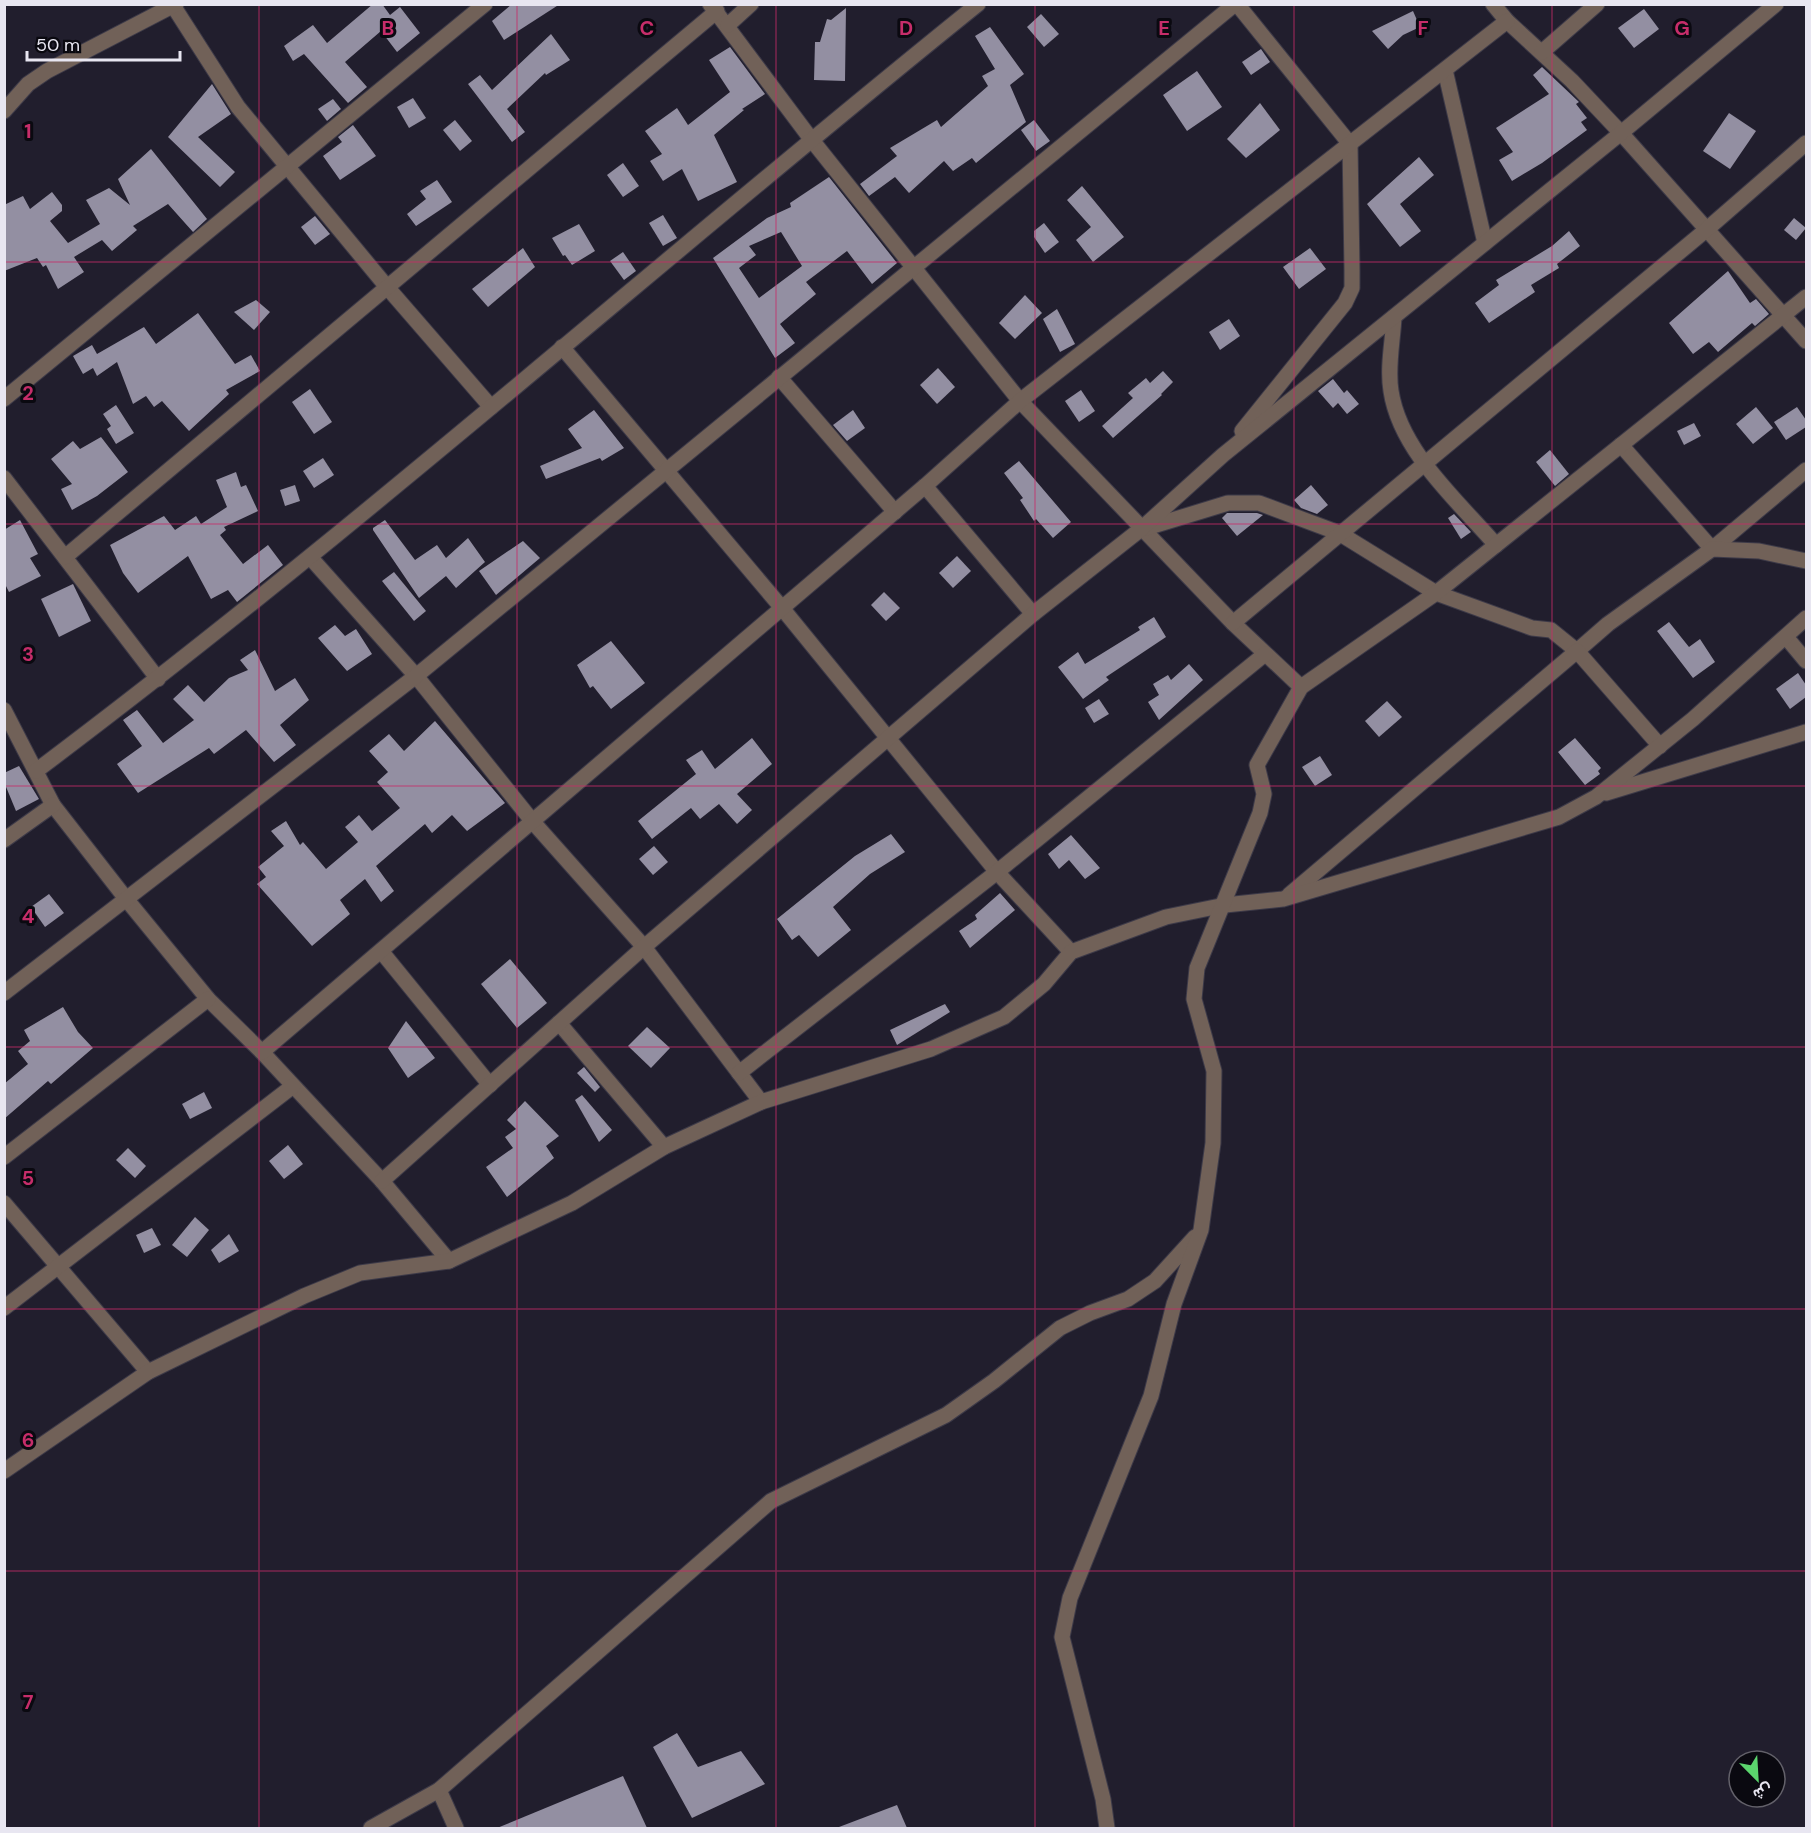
<svg xmlns="http://www.w3.org/2000/svg" width="1811" height="1833" viewBox="0 0 1811 1833" font-family="'DM Sans',Vazirmatn,sans-serif">
<rect width="100%" height="100%" fill="#211e2d"/>
<g fill="#938fa2" fill-rule="evenodd">
<polygon points="373,4 382,4 390,15 400,7 420,33 397,52 381,31 345,62 367,87 348,103 304,54 293,61 284,46 313,25 327,43"/>
<polygon points="512,4 560,4 504,40 492,21"/>
<polygon points="846,8 845,81 814,80 815,42 820,42 827,19 831,20"/>
<polygon points="1644,9 1659,29 1634,48 1618,28"/>
<polygon points="1413,11 1420,27 1403,35 1388,49 1372,31"/>
<polygon points="1041,14 1059,34 1044,47 1027,27"/>
<polygon points="990,27 1024,74 1010,85 1026,122 976,163 972,158 953,171 944,161 909,193 895,177 869,196 860,184 897,156 890,148 937,120 941,127 988,86 982,76 995,69 975,36"/>
<polygon points="551,34 570,60 546,75 545,73 507,109 525,132 512,142 468,84 480,75 492,90"/>
<polygon points="730,47 765,94 742,109 744,110 714,135 737,182 698,201 682,169 663,181 650,161 662,154 645,131 677,108 688,125 730,92 709,60"/>
<polygon points="1261,49 1270,62 1251,75 1242,62"/>
<polygon points="1542,67 1579,102 1576,104 1587,118 1581,122 1587,130 1542,163 1512,181 1499,160 1513,152 1496,128 1549,94 1533,75"/>
<polygon points="1197,71 1222,107 1187,131 1163,95"/>
<polygon points="212,84 231,114 198,137 235,172 220,187 168,137"/>
<polygon points="413,98 426,118 409,128 397,107"/>
<polygon points="333,99 341,109 327,121 318,109"/>
<polygon points="1260,103 1280,130 1246,158 1227,139"/>
<polygon points="1729,113 1756,131 1730,169 1703,151"/>
<polygon points="455,120 472,141 460,151 443,130"/>
<polygon points="1034,120 1050,141 1036,151 1021,130"/>
<polygon points="353,125 376,156 340,180 323,156 342,142 338,137"/>
<polygon points="151,149 207,219 193,232 168,204 133,226 137,230 112,251 102,240 74,257 84,272 58,289 46,265 43,267 37,258 4,271 4,205 23,196 30,209 52,192 62,205 62,211 50,221 68,243 100,224 86,200 109,188 130,205 118,179"/>
<polygon points="1419,157 1434,175 1400,204 1421,231 1400,247 1367,204"/>
<polygon points="623,163 639,186 623,197 607,175"/>
<path d="M829,177L897,263L872,284L847,251L806,282L816,294L780,324L795,343L775,358L713,258L767,218L791,207L790,203ZM781,232L802,266L759,298L739,268L756,255L749,246Z"/>
<polygon points="437,180 452,202 416,226 407,214 426,199 420,191"/>
<polygon points="1082,186 1124,237 1093,262 1076,240 1091,227 1067,200"/>
<polygon points="663,215 677,238 663,246 649,223"/>
<polygon points="315,216 330,234 315,245 301,227"/>
<polygon points="1794,218 1806,228 1796,240 1784,230"/>
<polygon points="1044,223 1059,242 1045,253 1034,237 1034,231"/>
<polygon points="579,224 595,251 572,265 565,255 563,256 552,238"/>
<polygon points="1569,231 1580,246 1557,264 1559,268 1531,285 1535,292 1489,323 1475,303 1499,285 1496,280 1552,246"/>
<polygon points="523,248 535,267 488,307 472,289"/>
<polygon points="1310,248 1326,269 1299,289 1283,267"/>
<polygon points="623,252 636,271 624,280 610,261"/>
<polygon points="1728,271 1750,303 1756,299 1769,314 1755,326 1752,323 1718,352 1709,342 1693,354 1669,323"/>
<polygon points="1025,295 1042,313 1015,339 999,323"/>
<polygon points="256,300 270,312 254,330 234,312"/>
<polygon points="1057,309 1075,344 1060,352 1043,319"/>
<polygon points="198,313 235,364 251,355 260,371 226,390 229,394 189,431 162,401 154,407 146,396 133,404 117,362 97,376 93,368 83,374 73,356 92,345 97,354 144,327 156,344"/>
<polygon points="1229,319 1240,336 1220,350 1209,332"/>
<polygon points="938,368 955,387 937,404 920,385"/>
<polygon points="1163,371 1173,382 1161,394 1162,395 1113,438 1102,426 1133,398 1128,393 1146,378 1150,383"/>
<polygon points="1333,379 1344,393 1347,390 1359,404 1347,414 1338,403 1333,408 1318,391"/>
<polygon points="310,389 332,422 314,434 292,402"/>
<polygon points="1081,390 1095,411 1079,422 1065,401"/>
<polygon points="116,405 134,433 116,444 107,429 111,426 103,414"/>
<polygon points="1756,407 1773,428 1753,444 1736,424"/>
<polygon points="1797,407 1806,420 1806,427 1786,440 1774,422"/>
<polygon points="594,410 624,448 602,461 600,458 546,479 540,466 582,448 568,429"/>
<polygon points="853,410 865,428 847,441 833,425"/>
<polygon points="1694,423 1701,436 1684,445 1677,431"/>
<polygon points="101,437 128,472 97,496 72,510 61,489 72,484 51,459 73,441 80,449"/>
<polygon points="1550,450 1569,474 1555,486 1536,462"/>
<polygon points="323,458 334,475 314,488 303,471"/>
<polygon points="1019,461 1071,522 1053,538 1036,519 1034,521 1020,500 1023,498 1004,473"/>
<polygon points="236,472 241,487 246,485 258,511 224,527 226,530 220,535 243,564 268,545 283,565 237,602 228,590 211,599 188,556 138,593 123,573 110,545 164,516 175,530 196,516 201,524 227,507 216,480"/>
<polygon points="295,485 300,501 285,506 280,490"/>
<polygon points="1311,485 1328,505 1317,514 1301,508 1294,500"/>
<polygon points="1227,513 1257,513 1263,515 1237,536 1222,518"/>
<polygon points="1454,514 1471,532 1461,539 1448,518"/>
<polygon points="20,520 38,554 30,558 41,576 9,592 4,582 4,530"/>
<polygon points="385,520 415,560 437,545 446,558 468,538 485,562 456,588 446,576 419,598 373,530 373,528"/>
<polygon points="523,541 540,558 496,595 479,571"/>
<polygon points="957,556 971,571 953,588 939,573"/>
<polygon points="394,572 426,611 414,621 382,581"/>
<polygon points="73,584 91,621 59,637 41,599"/>
<polygon points="884,592 900,608 886,621 871,605"/>
<polygon points="1154,617 1166,637 1106,677 1109,680 1083,699 1058,667 1078,652 1085,664 1140,630 1138,627"/>
<polygon points="1669,622 1689,647 1700,639 1715,662 1693,678 1657,631"/>
<polygon points="335,625 345,636 356,629 372,654 347,671 318,638"/>
<polygon points="611,641 645,683 611,709 593,686 590,688 577,665"/>
<polygon points="255,650 275,691 295,678 309,700 280,725 296,745 274,762 246,730 214,754 209,748 138,793 117,764 142,746 123,720 137,710 163,743 194,720 173,699 188,685 204,702 229,678 248,670 240,660"/>
<polygon points="1189,664 1203,680 1159,720 1148,702 1159,695 1153,684 1168,675 1171,680"/>
<polygon points="1798,673 1806,685 1806,697 1790,709 1776,689"/>
<polygon points="1099,699 1109,714 1094,723 1085,708"/>
<polygon points="1387,701 1402,717 1379,737 1365,721"/>
<polygon points="435,721 505,803 467,831 452,815 432,833 425,824 376,866 394,891 381,902 365,879 340,900 350,914 312,946 257,884 266,877 258,867 284,846 271,831 286,821 300,845 303,842 326,869 358,842 345,827 359,815 372,831 400,808 377,782 388,772 369,751 389,734 404,751"/>
<polygon points="752,738 772,764 737,794 752,810 737,824 719,804 700,819 691,808 652,839 638,821 696,774 686,760 702,750 715,769"/>
<polygon points="1575,738 1601,768 1598,771 1600,774 1585,785 1558,752"/>
<polygon points="1320,756 1332,775 1315,786 1302,767"/>
<polygon points="19,766 39,799 16,811 4,782 4,773"/>
<polygon points="891,834 905,852 870,874 833,907 851,930 818,957 799,935 792,940 777,919 855,856"/>
<polygon points="1071,835 1100,868 1085,879 1069,860 1059,869 1048,854"/>
<polygon points="654,846 668,862 653,875 639,859"/>
<polygon points="1000,893 1015,910 970,948 959,931 977,919 975,915"/>
<polygon points="49,894 64,913 45,927 31,907"/>
<polygon points="510,959 547,1003 517,1028 481,984"/>
<polygon points="945,1004 950,1012 897,1045 890,1030"/>
<polygon points="63,1007 78,1032 93,1048 51,1084 48,1081 4,1119 4,1084 28,1064 18,1051 30,1041 24,1030"/>
<polygon points="406,1021 435,1058 408,1078 388,1048"/>
<polygon points="647,1027 670,1048 651,1068 628,1046"/>
<polygon points="584,1067 600,1087 595,1092 577,1073"/>
<polygon points="204,1092 212,1108 190,1119 182,1104"/>
<polygon points="582,1095 612,1130 599,1142 575,1100"/>
<polygon points="525,1101 559,1136 546,1146 554,1158 507,1197 486,1167 513,1148 505,1137 516,1129 507,1120"/>
<polygon points="288,1145 303,1164 284,1179 269,1161"/>
<polygon points="128,1148 146,1166 135,1178 116,1160"/>
<polygon points="195,1217 209,1230 187,1257 172,1245"/>
<polygon points="152,1228 161,1245 144,1253 136,1235"/>
<polygon points="229,1234 239,1251 219,1263 211,1250"/>
<polygon points="677,1733 698,1767 741,1751 765,1784 692,1818 653,1747"/>
<polygon points="623,1776 647,1828 497,1828"/>
<polygon points="897,1805 907,1828 839,1828 839,1827"/>
</g>
<g fill="none" stroke-linecap="round" stroke-linejoin="round">
<g stroke="#3d3a48" stroke-width="17">
<g id="minor">
<polyline points="172,4 238,107 387,287 491,407"/>
<polyline points="710,4 811,139 1020,401 1233,623 1301,687"/>
<polyline points="1237,4 1350,144 1352,270 1352,288 1345,303 1242,431"/>
<polyline points="1493,4 1507,21 1572,81 1621,133 1806,341"/>
<polyline points="728,25 751,4"/>
<polyline points="1542,52 1597,4"/>
<polyline points="1445,70 1485,243"/>
<polyline points="4,111 28,84 47,71 176,4"/>
<path d="M1394,317C1393,340 1387,367 1391,391C1400,451 1457,500 1496,545"/>
<polyline points="562,347 782,608 997,872 1071,952"/>
<polyline points="779,377 895,512"/>
<polyline points="4,399 485,4"/>
<polyline points="1621,445 1712,549 1806,470"/>
<polyline points="4,478 158,679"/>
<polyline points="925,486 1033,614"/>
<polyline points="1146,528 1228,503 1259,503 1339,533 1436,593 1532,628 1551,630 1577,651 1608,624 1712,549 1759,551 1806,561"/>
<polyline points="65,557 717,11"/>
<polyline points="310,557 416,676 533,822 644,947 761,1102"/>
<polyline points="1233,623 1706,230 1806,143"/>
<polyline points="1786,637 1806,661"/>
<polyline points="4,710 53,805 127,900 208,999 262,1052 382,1181 449,1261"/>
<path d="M36,771C360,528 662,258 978,4"/>
<polyline points="1606,793 1806,732"/>
<polyline points="4,840 53,805"/>
<polyline points="1289,895 1577,651 1660,746"/>
<polyline points="381,951 490,1085"/>
<polyline points="4,993 416,676 1235,4"/>
<polyline points="559,1023 664,1147"/>
<polyline points="262,1052 925,486 1020,401 1507,21"/>
<polyline points="739,1073 997,872 1265,654"/>
<polyline points="4,1157 208,999"/>
<polyline points="382,1181 644,947 1033,614 1141,529 1223,455 1621,133 1776,4"/>
<polyline points="4,1203 148,1372"/>
<polyline points="4,1308 293,1086"/>
<polyline points="4,1471 148,1372 304,1296 360,1273 449,1261 572,1203 664,1147 761,1102 931,1049 1004,1017 1044,984 1071,952 1166,917 1225,905 1283,899 1559,817 1596,797 1693,719 1806,618"/>
<polyline points="439,1790 456,1828"/>
<polyline points="371,1828 439,1790 771,1501 946,1415 994,1381 1060,1328 1090,1313 1128,1299 1155,1281 1195,1237"/>
<polyline points="1107,1828 1103,1799 1062,1637 1070,1598 1151,1396 1174,1304 1201,1230 1213,1143 1214,1071 1194,999 1197,968 1260,813 1264,794 1257,765 1301,687 1436,593 1806,297"/>
</g>
</g>
<use href="#minor" stroke="#716158" stroke-width="15"/>
</g>
<path fill="none" stroke="#c62d6a" stroke-width="1.5" stroke-opacity="0.55" d="M259,4V1828M517,4V1828M776,4V1828M1035,4V1828M1294,4V1828M1552,4V1828M4,262H1806M4,524H1806M4,786H1806M4,1047H1806M4,1309H1806M4,1571H1806"/>
<g font-size="20" text-anchor="middle" font-weight="bold" fill="#c62d6a" stroke="#0a0910" stroke-width="6" stroke-linejoin="round" paint-order="stroke">
<text x="388" y="35">B</text>
<text x="647" y="35">C</text>
<text x="906" y="35">D</text>
<text x="1164" y="35">E</text>
<text x="1423" y="35">F</text>
<text x="1682" y="35">G</text>
<text x="28" y="138">1</text>
<text x="28" y="400">2</text>
<text x="28" y="661">3</text>
<text x="28" y="923">4</text>
<text x="28" y="1185">5</text>
<text x="28" y="1447">6</text>
<text x="28" y="1709">7</text>
</g>
<rect width="1811" height="1833" fill="none" stroke="#e8e6f1" stroke-width="12"/>
<g transform="translate(1757 1779) rotate(156)"><circle r="28" fill="#0a0910" stroke="#63616a" stroke-width="1.5"/>
<path d="M0-4.5L10 22L0 15L-10 22Z" fill="#5bd56d"/>
<text y="-9" font-size="16" font-weight="bold" text-anchor="middle" fill="#e8e6f1">ش</text>
</g>
<path d="M27 51v9h153v-9" fill="none" stroke="#e8e6f1" stroke-width="3"/>
<text x="36" y="51" font-size="18" fill="#e8e6f1" stroke="#0a0910" stroke-width="4.5" paint-order="stroke">50 m</text>
</svg>
